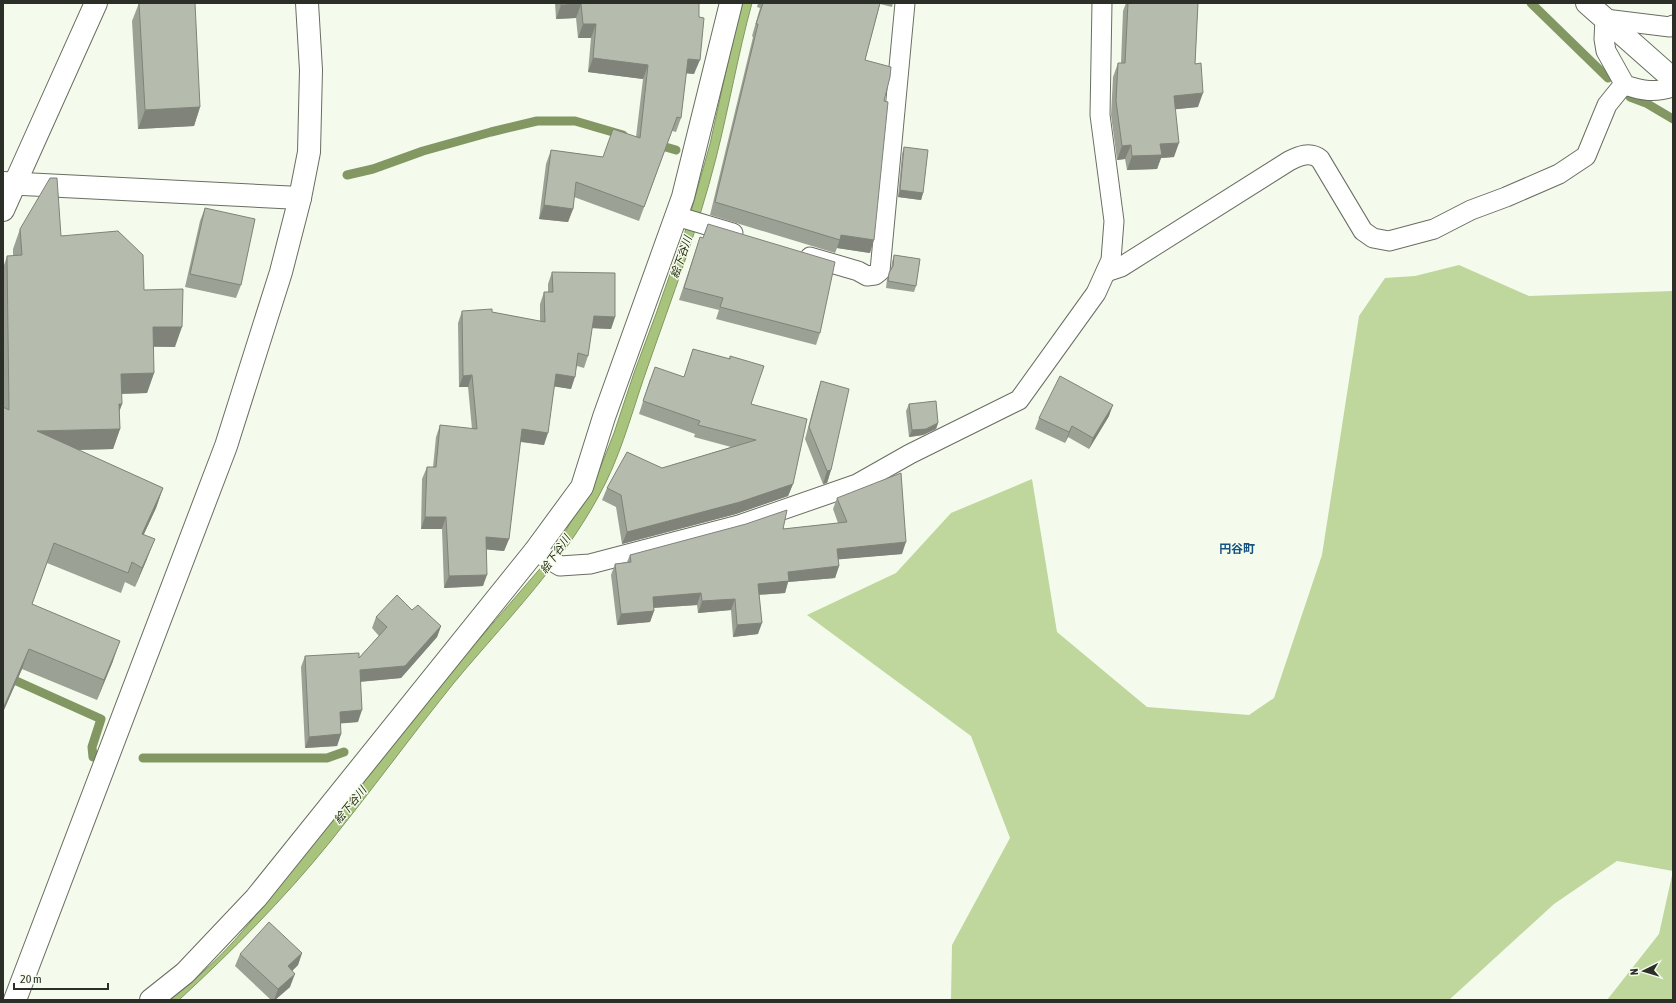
<svg xmlns="http://www.w3.org/2000/svg" width="1676" height="1003" viewBox="0 0 1676 1003" font-family="'Asap Condensed','Noto Sans JP',sans-serif">
<rect width="100%" height="100%" fill="#f4fbec"/>
<polygon fill="#bfd69d" points="1459,265 1529,296 1673,291 1673,1000 1607,1000 1659,934 1673,871 1617,861 1554,904 1449,1000 951,1000 952,945 1010,838 971,736 807,615 896,573 951,513 1032,479 1057,632 1147,707 1249,715 1274,698 1322,555 1359,316 1385,278 1415,276"/>
<path fill="#a8c47c" stroke="#839763" d="M741,3H752C738,54 729,107 716,158C698,229 672,297 648,366C634,405 624,445 606,482C568,559 507,619 453,684C411,736 372,790 330,842C284,899 232,951 179,1000H170C206,972 241,937 267,900L338,814L450,673L544,564L561,539L597,476L614,433L634,373L656,314L687,226L710,144Z"/>
<g fill="none" stroke-linecap="round" stroke-linejoin="round">
<g stroke="#839763" stroke-width="9">
<polyline points="1531,3 1608,78"/>
<polyline points="1630,97 1646,103 1673,119"/>
<polyline points="655,144 676,150"/>
<polyline points="347,175 373,169 423,151 491,132 537,121 575,121 623,135"/>
<polyline points="3,675 101,719 92,747 93,757"/>
<polyline points="143,758 327,758 344,752"/>
</g>
<g stroke="#686e61" stroke-width="21">
<g id="lane">
<path d="M1673,25L1670,27L1605,19L1604,39L1606,51L1625,85C1643,91 1654,93 1673,87"/>
<polyline points="676,216 733,233"/>
<polyline points="810,257 858,271 867,276 875,275 880,271 905,3"/>
<path d="M1106,272L1121,267L1289,161C1299,156 1310,151 1320,159L1363,231L1373,238L1389,241L1434,229L1471,210L1506,197L1559,174L1586,156L1607,105L1624,84"/>
<polyline points="535,551 560,566 590,564 739,525 857,484 910,454 1019,400 1096,293 1111,260 1114,221 1100,115 1102,3"/>
</g>
</g>
<g stroke="#686e61" stroke-width="24">
<g id="street">
<polyline points="1587,3 1673,79"/>
<polyline points="3,183 300,198"/>
<polyline points="3,210 96,3"/>
<polyline points="15,1000 226,446 281,272 300,198 309,152 311,70 307,3"/>
<polyline points="151,1000 185,973 256,898 535,551 582,487 604,417 683,197 731,3"/>
</g>
</g>
<use href="#lane" stroke="#fff" stroke-width="19"/>
<use href="#street" stroke="#fff" stroke-width="22"/>
</g>
<g fill="#9ca195">
<polygon points="139,3 200,107 194,126 138,129 132,21"/>
<polygon points="555,3 699,3 694,74 686,73 681,118 676,132 672,131 639,221 574,197 573,209 568,222 539,219 546,164 551,150 603,157 636,137 643,79 588,72 591,38 578,38 576,18 556,19"/>
<polygon points="758,3 893,3 892,7 880,4 865,60 884,101 870,253 837,248 835,253 710,215 753,37 752,36 760,8 757,7"/>
<polygon points="1126,3 1198,3 1195,64 1198,107 1175,109 1174,157 1161,158 1157,169 1127,170 1125,159 1117,160 1111,115 1113,77 1118,63 1121,63 1123,11"/>
<polygon points="904,147 923,193 921,200 898,197 902,154"/>
<polygon points="205,208 241,285 236,298 185,287 200,221"/>
<polygon points="708,224 820,333 816,345 716,319 719,310 679,300 700,237 703,238"/>
<polygon points="20,229 61,236 144,290 175,347 153,347 154,373 147,393 121,394 122,404 119,411 120,429 113,449 78,450 163,488 156,508 144,534 147,559 135,587 125,582 121,593 47,563 32,604 113,661 97,700 22,669 3,712 3,268 7,256 13,256 13,249"/>
<polygon points="894,255 916,286 914,292 886,288 887,279 891,270 892,262"/>
<polygon points="552,272 615,317 611,329 592,328 588,356 584,368 577,366 571,389 554,386 544,445 520,442 509,539 504,551 486,549 483,586 444,588 442,529 421,529 422,479 427,467 433,467 436,437 440,425 472,429 468,387 459,387 458,323 462,311 492,312 540,321 540,304 544,292 548,292 548,284"/>
<polygon points="693,349 729,359 730,356 751,404 793,484 788,496 736,514 622,544 616,507 602,500 607,488 662,468 731,447 694,437 695,434 639,414 650,379 684,377"/>
<polygon points="821,381 831,470 827,483 823,484 805,439 817,394"/>
<polygon points="909,404 938,423 936,429 923,435 909,437 906,411"/>
<polygon points="1109,416 1089,449 1068,437 1065,443 1035,429 1039,418"/>
<polygon points="837,498 902,554 838,559 839,566 835,578 788,582 785,593 759,595 758,634 733,637 731,610 698,613 697,605 654,608 654,611 650,622 617,625 611,575 615,564 627,562 630,555 783,529 838,523 833,509"/>
<polygon points="412,610 441,626 437,637 401,678 360,682 358,722 340,723 341,734 337,746 305,748 301,667 305,656 359,658 379,636 372,628 376,617"/>
<polygon points="302,953 298,965 292,971 290,987 275,1000 271,1000 235,966 240,954"/>
</g>
<g fill="#7f8379">
<polygon points="581,4 576,18 556,19 561,5"/>
<polygon points="583,24 596,24 591,38 578,38"/>
<polygon points="593,58 648,65 643,79 588,72"/>
<polygon points="688,59 700,60 694,74 683,73"/>
<polygon points="1203,93 1198,107 1169,110 1174,96"/>
<polygon points="200,107 194,126 138,129 145,110"/>
<polygon points="1179,143 1174,157 1161,158 1157,169 1127,170 1132,156 1160,144"/>
<polygon points="1131,145 1125,159 1117,160 1122,146"/>
<polygon points="900,190 923,193 921,200 898,197"/>
<polygon points="544,205 573,209 568,222 539,219"/>
<polygon points="841,235 874,240 870,253 837,248"/>
<polygon points="594,316 615,317 611,329 590,328"/>
<polygon points="153,327 182,327 175,347 146,346"/>
<polygon points="154,373 147,393 113,394 121,374"/>
<polygon points="556,374 575,377 571,389 551,386"/>
<polygon points="472,375 468,387 459,387 463,376"/>
<polygon points="119,404 122,404 115,424"/>
<polygon points="1113,405 1109,416 1089,449 1093,438"/>
<polygon points="938,423 936,429 923,435 909,437 912,430"/>
<polygon points="1072,426 1068,437 1065,443 1069,432"/>
<polygon points="120,429 113,449 30,451 37,431"/>
<polygon points="522,429 548,433 544,445 517,441"/>
<polygon points="831,470 827,483 823,484 827,471"/>
<polygon points="793,484 788,496 736,514 622,544 627,532"/>
<polygon points="163,488 156,508 135,553 142,534"/>
<polygon points="425,517 446,517 442,529 421,529"/>
<polygon points="486,537 509,539 504,551 481,549"/>
<polygon points="155,539 147,559 135,587 142,568"/>
<polygon points="906,542 902,554 832,560 837,549"/>
<polygon points="839,566 835,578 788,582 785,593 754,595 758,584 788,572"/>
<polygon points="487,575 483,586 444,588 449,576"/>
<polygon points="701,593 697,605 649,608 653,597"/>
<polygon points="735,599 731,610 698,613 702,601"/>
<polygon points="654,611 650,622 617,625 621,614"/>
<polygon points="762,623 758,634 733,637 737,625"/>
<polygon points="441,626 437,637 401,678 356,682 360,670"/>
<polygon points="120,641 113,661 97,700 104,680"/>
<polygon points="29,649 22,669 3,712 3,709"/>
<polygon points="362,710 358,722 335,724 340,712"/>
<polygon points="341,734 337,746 305,748 309,737"/>
<polygon points="302,953 298,965 284,979 288,966"/>
<polygon points="295,974 290,987 275,1000 274,1000 278,989"/>
</g>
<g fill="#b5bbad" stroke="#7f8379">
<polygon points="139,3 195,3 200,107 145,110"/>
<polygon points="561,3 699,3 699,17 704,18 700,60 688,59 681,118 677,117 644,207 576,182 573,209 544,205 551,150 603,157 613,129 640,138 648,65 593,58 596,24 583,24 581,4 561,5"/>
<polygon points="763,3 880,3 865,60 891,67 890,77 884,101 888,102 874,240 841,235 840,240 715,202 758,24 756,24"/>
<polygon points="1128,3 1198,3 1195,64 1201,63 1203,93 1174,96 1179,143 1160,144 1162,155 1132,156 1131,145 1122,146 1116,101 1118,63 1125,63"/>
<polygon points="904,147 928,150 923,193 900,190"/>
<polygon points="50,178 57,178 61,236 118,231 143,255 144,290 183,289 182,327 153,327 154,373 121,374 122,404 119,404 120,429 37,431 163,488 142,534 155,539 142,568 132,562 128,573 54,543 32,604 120,641 104,680 29,649 3,709 3,407 9,410 7,256 22,255 20,229"/>
<polygon points="205,208 255,219 241,285 190,274"/>
<polygon points="708,224 835,262 820,333 720,307 723,298 684,288 700,237 703,238"/>
<polygon points="894,255 920,259 916,286 888,281 889,273 893,266"/>
<polygon points="552,272 615,273 615,317 594,316 588,356 578,353 575,377 556,374 548,433 522,429 509,539 486,537 487,575 449,576 446,517 425,517 427,467 436,467 440,425 477,429 472,375 463,376 462,311 492,309 492,312 545,322 544,292 553,292"/>
<polygon points="693,349 730,359 730,356 764,366 751,404 807,419 793,484 740,502 627,532 621,495 607,488 627,452 662,468 756,440 698,425 700,421 643,401 655,367 684,377"/>
<polygon points="1060,376 1113,405 1093,438 1072,426 1069,432 1039,418"/>
<polygon points="821,381 849,389 831,470 827,471 809,427"/>
<polygon points="936,401 938,423 926,429 912,430 909,404"/>
<polygon points="901,473 906,542 837,549 839,566 788,572 789,581 758,584 762,623 737,625 735,599 702,601 701,593 653,597 654,611 621,614 615,564 631,562 630,555 746,524 787,510 783,529 847,522 837,498"/>
<polygon points="397,595 412,610 418,605 441,626 405,666 360,670 362,710 340,712 341,734 309,737 305,656 359,653 359,658 387,627 376,617"/>
<polygon points="269,922 302,953 288,966 295,974 278,989 240,954"/>
</g>
<g text-anchor="middle" stroke-width="3" stroke-linejoin="round" paint-order="stroke">
<g font-size="11" font-style="italic" fill="#232d0e" stroke="#f4fbec">
<text transform="translate(681 257) rotate(-71)" y="4">絵下谷川</text>
<text transform="translate(555 554) rotate(-55)" y="4">絵下谷川</text>
<text transform="translate(350 805) rotate(-51)" y="4">絵下谷川</text>
</g>
<g font-size="12" font-weight="bold" fill="#155383" stroke="#f4fbec">
<text x="1237" y="553">円谷町</text>
</g>
</g>
<rect width="1676" height="1003" fill="none" stroke="#2c2e28" stroke-width="8"/>
<g transform="translate(1644 971) rotate(265)" stroke="#f4fbec" stroke-width="3" paint-order="stroke">
<path d="M0-3L7 15L0 10L-7 15Z" fill="#2c2e28"/>
<text y="-6" font-size="11" font-weight="bold" text-anchor="middle" fill="#2c2e28">N</text>
</g>
<path d="M14 983v6h94v-6" fill="none" stroke="#2c2e28" stroke-width="2"/>
<text x="20" y="983" font-size="12" fill="#2c2e28" stroke="#f4fbec" stroke-width="3" paint-order="stroke">20 m</text>
</svg>
